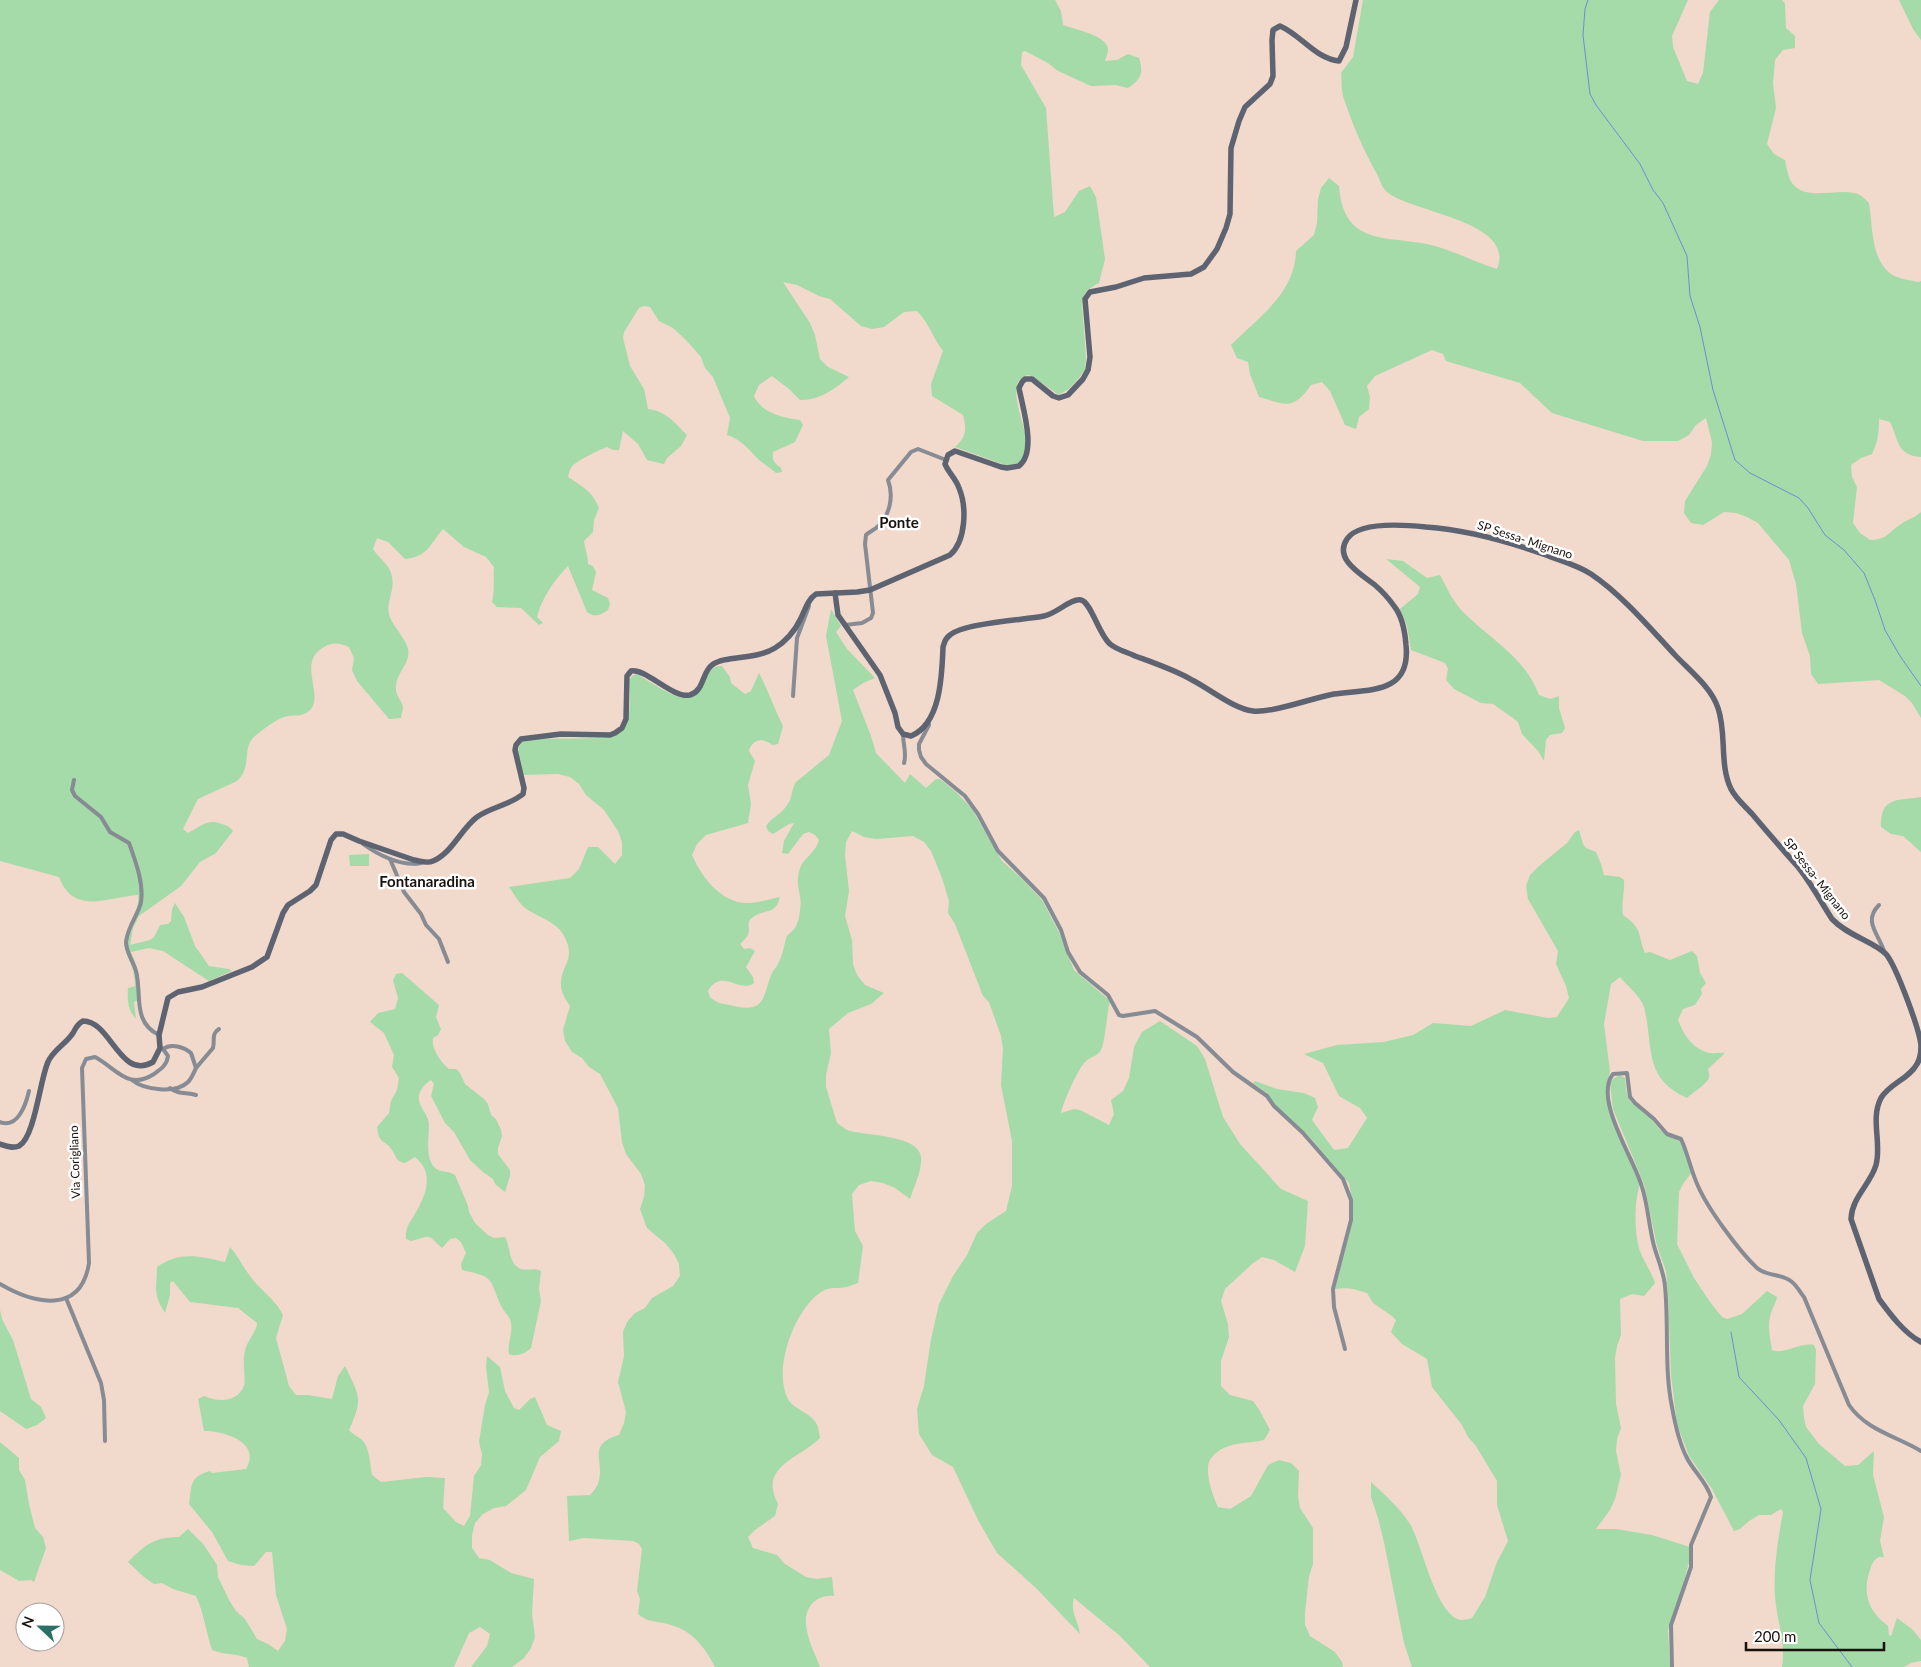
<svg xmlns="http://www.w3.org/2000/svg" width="1921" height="1667" viewBox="0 0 1921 1667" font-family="Lato,sans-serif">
<rect width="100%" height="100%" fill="#f1d9cc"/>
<g fill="#a5dba8">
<path d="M0,0H1055L1061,11L1063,25C1073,29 1107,35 1108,49C1108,53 1106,58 1105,61L1117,60L1128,54L1139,58C1144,73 1141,79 1128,88L1116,85L1091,86L1058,71L1048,63L1025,51L1022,52L1021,65L1046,108L1054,217L1065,212L1079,191L1090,186L1096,197L1105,259L1099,283C1089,288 1083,292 1082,304L1086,358L1085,371L1070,388L1059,395L1032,376L1027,375L1019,380C1009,402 1032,434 1025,453C1024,457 1021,460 1019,463L1011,466L1005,465L955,447C966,437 967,430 963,415L932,396L931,384L943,351C933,338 929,323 917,311L904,312L884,327L872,329L861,326L830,299L819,296L797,285L783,282L810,323L815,335L820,359L828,367L849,377C835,389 819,401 800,400L789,389L772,376L759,385L754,396C761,413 783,418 800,420L803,425L795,442L773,452C772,460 774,463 781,468L782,472L776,473C770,468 764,464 759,460C749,450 741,439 727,435L730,418L713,377L705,368L701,357L686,340L673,328L659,321L650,307L644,306L639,308L624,332L623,338L630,366L644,389L648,409C666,411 675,423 687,435L681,446L667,458L664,464L647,460L638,444L623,431L619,450H613L607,447C598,450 581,459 573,465C570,468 569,473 568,477C582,486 593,492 599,508L594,520L593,532L584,541C585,549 588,556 588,564L593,566L596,572L592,590L608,598L610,604L608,610C601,615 595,618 587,612L568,566C555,579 541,599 537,617L543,623L539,625L521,608L497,607L492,602C495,590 493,579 494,567L486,557L464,547L443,529C430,544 428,557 405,559L388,542L377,538L373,549C379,559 390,564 392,577C395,590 386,602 389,615C393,627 405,637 408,649C411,663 397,672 396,685C395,697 401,698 403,707C403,710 401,715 401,718L389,719L357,681L352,670L354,658L349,647C339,643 333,642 324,647C296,662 325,695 310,710C302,718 293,714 284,717C275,720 262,730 255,736C241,748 253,766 237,781L198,799L183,829L188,833C201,826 208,818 222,824C227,826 229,826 233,831L216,853L200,862L181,886L139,916L133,928L130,945L150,940L154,937L160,925L168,924L171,921L172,909L175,903L184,917L195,946L209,966L229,969L232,971L209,981L163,951L149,948L131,952C139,970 140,979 141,999L134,1002L136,1019C128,1010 127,1000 128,988L135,986C135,980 134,975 133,970C130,959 123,951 125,940C126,925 141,908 138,895C108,897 74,916 59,877L0,861Z"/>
<path d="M1363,0H1688L1672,36L1673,47L1687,81L1698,84L1703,73L1710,12L1719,0H1782L1785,4L1786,28L1795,36V48L1783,50L1775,60L1773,83L1776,108L1767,144L1774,154L1785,160C1786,166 1788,174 1790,180C1804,205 1840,185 1860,195C1863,197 1867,201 1869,203C1873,226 1870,258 1891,274C1898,279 1910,280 1918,282L1921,281V457C1896,455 1899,440 1890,422L1879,419C1879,432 1878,442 1872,454L1861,458L1851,465L1852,477L1857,487L1853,523L1860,533L1870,540C1889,539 1887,533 1901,524C1908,519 1913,519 1921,512V718L1912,703L1905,696L1879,680L1818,684L1811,674L1810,656L1802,633L1796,584L1789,560L1758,523L1747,517L1736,513L1724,512L1703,525L1691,523L1684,513L1685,501L1707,466L1711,455L1712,442L1706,418L1696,425L1689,435L1678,441H1643L1552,413L1520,383L1446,361L1443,354L1432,350L1375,376L1367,386L1370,397L1369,409L1359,417L1356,429L1345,425L1330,391L1322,382L1311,385C1292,412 1286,404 1259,397L1250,374L1248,362L1237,358L1231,345C1259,317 1295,293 1296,251L1314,235L1317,223L1318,199L1321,188L1329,178L1339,186C1343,245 1385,236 1427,244C1451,249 1474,262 1497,269C1517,221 1412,213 1387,192C1383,189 1380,181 1378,176C1364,151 1353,126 1344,99C1341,91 1342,81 1341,73L1353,57Z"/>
<polygon points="1899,0 1921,0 1921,40 1913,29"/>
<path d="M1386,559L1403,561L1427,578L1440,575C1447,588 1453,602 1463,612C1490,639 1525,657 1539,695L1550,699L1559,696V708L1565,728L1562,733L1550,735L1546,740L1544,761L1538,751L1522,734L1518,722L1513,718L1493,704L1481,703L1454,689L1446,680L1448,669L1445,663L1411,650L1407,626L1400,609L1418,594L1420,587Z"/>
<path d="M831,609L841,626L836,632L847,649L875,678L863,683L853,690L871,736L876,753L905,783L910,774L926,788L936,779H940L956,792L972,809L1002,861L1020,877L1042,900L1059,932L1074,970L1110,1001C1107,1012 1105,1043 1101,1050C1097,1057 1091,1056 1086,1061C1078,1068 1063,1103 1061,1113L1074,1109L1080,1110L1109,1125L1114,1114L1111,1100L1123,1091L1129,1078L1134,1047L1142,1032L1160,1021L1197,1046L1205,1059L1223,1117L1240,1144L1281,1189L1308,1201L1305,1246L1295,1272L1274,1260L1262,1257L1252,1264L1225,1289L1221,1301L1228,1324L1229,1337L1221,1361V1386L1230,1395L1253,1401L1260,1411L1270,1430L1264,1440C1252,1443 1237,1442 1226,1447C1220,1449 1211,1456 1209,1462C1205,1474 1213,1497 1218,1507L1230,1509L1251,1496L1268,1465L1279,1460L1291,1463L1299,1471L1298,1496L1300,1508L1313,1528V1564L1309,1576L1305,1613V1625L1310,1636L1335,1652L1342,1662L1343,1667H1150L1120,1636L1074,1598C1070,1613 1078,1619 1080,1634L1036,1588L997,1553L978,1520L953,1467L932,1455L919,1434L917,1409L924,1386L931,1339L939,1304L953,1276L967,1255L977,1233L986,1224L1006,1211L1012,1186V1141L1001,1085L1003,1048L1001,1036L989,1002L983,996L955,924L948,913L949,901L942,878L931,851L924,842L913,836L876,839L864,837L852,831L846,842L845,855L849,891L845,916L852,940L853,964L857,975L865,985L884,993L871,1004L848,1013L829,1029L831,1053L826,1075V1087L837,1123C840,1125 844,1128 847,1130C863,1136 919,1134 921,1157C922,1171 914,1186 910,1199L895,1188L883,1183L871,1181L859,1185L852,1194L855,1231L863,1246L858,1283C854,1284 851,1286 847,1287C838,1289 830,1286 821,1292C795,1309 772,1369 788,1399C793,1409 811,1413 816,1423C819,1427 819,1434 820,1438C799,1459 758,1466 778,1504L775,1516L755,1530L748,1537L753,1548L777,1555L785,1564L806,1577L817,1579L832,1577L834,1596C827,1595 820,1597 815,1601C795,1617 813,1648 820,1667H715C703,1644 690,1628 663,1623C653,1621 646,1621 638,1614L640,1599L637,1591L642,1549L639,1544L633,1541L584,1538L569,1541L567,1496L590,1495C593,1492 596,1488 598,1484C606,1461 585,1445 619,1435L624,1423L626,1412L618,1382L624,1356L623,1332L627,1322L635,1313L645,1308L652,1298L673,1286L680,1276L679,1264L674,1254L666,1244L647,1228L640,1209L644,1197L645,1185L641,1174L626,1154L622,1142L618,1108L600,1074L589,1067L582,1058L572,1052L565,1041L563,1030L570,1006C566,1000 561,993 561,985C560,965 578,960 563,934C556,922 536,916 525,908C519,903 514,894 509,887L570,878L579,869L588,847H598L615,864L622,855V842L618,831L604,810L586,795L579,784L570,777L558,774L523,775C519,763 514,753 522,741L530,739L609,738C635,729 629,702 630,679L632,676L637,674C649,681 674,699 687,698C708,698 702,664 722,666L730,677L731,683L745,694L751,691L759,673C768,690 774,708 783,726L778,744L772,745C763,737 752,739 749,751L755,761L748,785L751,804L748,823L706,835L697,844L692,855C702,878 722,904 749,903C759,903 770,899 780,897C776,915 764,909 753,917C745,922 751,928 748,935C746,938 742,942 740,944L744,949L750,948L755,951L746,967L753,977L754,983C739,994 722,967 708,991L710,997C717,1004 725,1004 734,1006C765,1013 763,997 771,975C773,970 777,967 779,962C783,954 784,945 787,936C789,933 793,931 795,928C798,923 800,915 800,909C803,894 794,887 800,868C804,857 815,854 819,840L815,835L809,832L803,834L788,854L782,853L784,841L794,823L789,824L773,834L768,831L766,826C772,817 782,814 787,805C793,798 791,789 796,782L829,755L842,721L826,636Z"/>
<path d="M1921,797V852L1903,836L1891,834L1881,827C1880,796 1898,801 1921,797Z"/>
<path d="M1579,830L1583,844L1586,848L1596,852L1601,864L1604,875L1620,877L1624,880C1625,892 1621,903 1623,915C1643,929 1637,933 1645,953L1650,952L1670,960L1692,951L1697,956L1700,973L1706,983L1701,989L1702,994L1695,1005L1683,1009L1678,1020C1684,1035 1692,1049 1710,1053C1715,1054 1720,1052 1725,1053L1708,1069C1708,1071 1710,1074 1709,1077C1709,1083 1692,1093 1687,1098C1642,1078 1654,1045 1644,1007C1642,998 1626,984 1620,977L1611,984L1604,1024L1610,1072L1606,1087L1608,1102L1619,1136L1640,1184C1634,1202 1634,1233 1640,1251C1644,1262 1651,1271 1655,1283L1644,1296L1632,1294L1620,1299L1621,1335L1617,1346L1615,1358L1616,1404L1621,1428L1617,1439L1616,1451L1621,1475L1615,1499L1610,1510L1596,1529H1616L1652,1535L1690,1547V1558L1679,1602L1668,1630L1670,1667H1412L1404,1643L1384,1542L1378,1518L1371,1497V1482C1385,1495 1400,1508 1410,1524C1422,1544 1436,1616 1461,1620C1464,1620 1469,1619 1472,1618L1485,1597L1497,1562L1508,1541L1497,1505V1481L1476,1446L1468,1437L1462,1425L1432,1387L1427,1359L1402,1344L1391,1332L1396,1320L1392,1316L1373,1303L1367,1293C1354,1289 1349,1287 1335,1289L1352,1223L1353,1204L1349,1183L1306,1133L1276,1106L1267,1093L1253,1083L1255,1081L1277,1089L1304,1093L1315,1098L1318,1107L1312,1120L1334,1150L1348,1148L1367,1118L1360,1108L1339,1096L1323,1063L1304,1054L1337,1045L1384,1042L1413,1035L1433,1023L1471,1026L1505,1010L1548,1018L1557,1017L1569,998L1566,986L1556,964L1558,951L1528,899L1526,886L1530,875L1539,866L1567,843L1575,832Z"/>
<polygon points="369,854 369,866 350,866 349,855"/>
<path d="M402,973L439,1005L436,1017L441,1029L438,1035L433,1038C431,1049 441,1062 449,1069H456L460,1073L465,1084L484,1099L488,1104L491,1115L496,1119L501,1130L502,1136L498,1148V1154L510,1170V1176L505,1192L495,1184L493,1179L483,1172L470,1160L454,1132L445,1123L431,1096L434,1084L431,1080C426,1083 421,1088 419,1095C417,1106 428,1113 429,1124C429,1137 425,1156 434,1167C439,1173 448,1170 455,1175L468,1206L469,1212L475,1223L488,1235L494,1238L505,1237C511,1247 508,1264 521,1269C528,1271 535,1267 541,1271L539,1289L541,1301L531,1348C525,1354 516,1357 509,1354C507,1344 513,1333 511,1323C510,1316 504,1312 501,1306C489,1277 494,1277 462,1270L461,1264L466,1253L461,1242L456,1238L450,1239L442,1248C426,1234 434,1235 411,1241L406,1239C405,1228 410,1222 415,1214C426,1195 435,1173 415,1157L405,1163C395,1161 397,1157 392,1150C385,1139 379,1145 377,1127L389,1113L391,1101L397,1090L399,1078L392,1067L394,1055L384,1033L370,1022L378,1013L395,1009L398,998L393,980L396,974Z"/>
<path d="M1620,1075L1625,1078L1627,1095L1630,1101L1651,1119L1661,1131L1680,1141L1692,1172L1683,1184L1679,1192L1677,1244L1694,1278L1710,1302L1722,1317L1727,1319L1742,1314L1767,1291L1777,1297C1776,1303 1773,1307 1771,1313C1767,1326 1770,1337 1772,1350C1785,1355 1800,1342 1814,1345L1816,1350L1815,1384L1803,1406L1804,1418L1806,1427L1819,1444L1845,1466L1858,1465L1874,1451L1873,1475L1884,1517L1880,1541L1884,1557H1879C1873,1560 1872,1564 1870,1570C1862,1593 1868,1611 1888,1626L1889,1635L1891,1636L1897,1618L1912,1629L1921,1640V1661L1911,1663L1904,1667H1782C1786,1644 1777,1620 1775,1597C1773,1569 1778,1540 1783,1512L1781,1509L1771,1515H1759L1749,1521L1740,1529L1734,1531L1712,1489L1689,1456L1677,1424L1671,1375L1668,1293L1666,1271L1657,1246L1644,1184L1613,1109L1610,1083L1614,1078Z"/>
<path d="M230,1247C238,1256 243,1267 250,1276C260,1290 275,1299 283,1315L276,1338L289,1386L296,1395H308L332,1399L338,1376L345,1366C360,1397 363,1399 349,1430C353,1435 358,1436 362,1440C370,1448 370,1464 372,1475L381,1482L426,1477L445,1478L443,1508L456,1522L464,1526L470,1516L474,1476L481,1465L482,1454L479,1442L485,1405L489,1392L486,1367L487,1356L500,1367L505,1391L514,1408L519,1410L530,1399L535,1397L547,1425L561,1431L559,1441L540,1457L526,1490L506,1506L494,1508L483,1514L475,1523L472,1535V1548L479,1558L490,1560L511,1573L534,1579L532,1613L535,1637L531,1648L524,1658L512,1667H471L487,1646L490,1634L480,1627L469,1633L454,1667H249L247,1658C235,1653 224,1655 212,1650C206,1632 204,1613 196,1596L173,1589L162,1583L154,1584L144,1577L128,1562C145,1545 154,1537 179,1537L188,1529L204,1545L217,1565L218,1577L229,1600L236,1611L245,1619L257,1639L268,1644L278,1651L285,1641L287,1629L276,1595L272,1552H266L254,1566L241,1565L228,1561L212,1532L189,1504C192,1485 189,1477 210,1471L212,1473L246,1469C262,1442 224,1431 204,1431L198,1399L204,1396C217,1402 237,1403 244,1386C246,1379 242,1361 245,1351C247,1341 257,1331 257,1323L238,1308L190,1302L173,1281L170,1283V1295L165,1313C152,1293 157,1288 157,1267C180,1251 198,1256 225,1262Z"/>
<polygon points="0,1310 2,1319 13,1340 31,1399 41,1407 46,1418 37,1425 26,1429 0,1411"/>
<polygon points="0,1442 19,1458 19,1470 25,1480 29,1504 35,1528 43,1537 46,1548 34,1582 31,1580 19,1581 0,1570"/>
</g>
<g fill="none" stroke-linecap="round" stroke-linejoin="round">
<g stroke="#6790d7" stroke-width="1">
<polyline points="1588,0 1585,9 1583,35 1590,94 1596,105 1640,164 1653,190 1663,203 1687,256 1690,296 1700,327 1713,390 1735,460 1750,473 1799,498 1808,508 1825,535 1844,550 1864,573 1875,600 1885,630 1900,656 1921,686"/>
<polyline points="1731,1332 1739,1377 1779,1420 1806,1458 1821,1509 1810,1580 1819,1623 1852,1667"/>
</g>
<g stroke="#868b94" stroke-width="4">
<path d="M845,625L862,623L871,618L873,613L865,544L866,535C869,532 872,531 876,528C890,517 894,496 888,480L911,452L918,449L946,460"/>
<polyline points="793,696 797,638 809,606"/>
<polyline points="928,721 929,725 919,744 919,750 921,757 926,764 965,796 978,814 998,851 1044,898 1061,930 1068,952 1080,972 1108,995 1119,1015 1123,1016 1155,1011 1197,1037 1233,1072 1267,1096 1274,1106 1303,1133 1343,1179 1351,1200 1351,1220 1333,1289 1334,1307 1345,1349"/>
<path d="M903,734C903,744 907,754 904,763"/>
<path d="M74,780L72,790L75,796L101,817L110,832L129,843C135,860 144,883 141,902C139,914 128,925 126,942C126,952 133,961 136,971C142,994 132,1022 159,1035"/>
<path d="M363,844C378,855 402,867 421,863"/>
<polyline points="390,859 404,892 421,914 426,925 439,939 448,962"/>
<path d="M1879,905C1863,921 1878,933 1884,951"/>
<path d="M196,1068L213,1048C215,1040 211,1034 219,1029"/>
<path d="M132,1080C144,1090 176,1094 188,1082C192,1078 194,1072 196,1068L191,1053C184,1047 171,1043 163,1049"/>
<path d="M170,1088C178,1095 187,1092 196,1095"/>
<path d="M0,1122C18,1129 26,1104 29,1091"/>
<path d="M0,1284C34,1304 81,1315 89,1263L82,1068L86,1059L95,1057C116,1068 128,1091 154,1074C161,1069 167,1065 168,1056L163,1049L160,1048"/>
<polyline points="66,1298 101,1383 104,1400 105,1441"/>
<path d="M1672,1667L1671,1625L1691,1567V1545L1711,1497C1706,1481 1694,1472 1687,1458C1679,1443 1675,1424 1672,1407C1664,1368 1669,1326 1665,1286C1664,1273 1658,1260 1654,1246C1649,1227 1648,1206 1642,1187C1635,1160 1593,1099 1613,1074L1627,1073L1630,1097L1635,1103L1654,1119L1667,1134L1681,1139C1688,1154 1691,1171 1698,1186C1708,1209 1739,1251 1757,1268C1767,1277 1782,1273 1792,1282C1797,1286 1800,1292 1804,1297L1849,1405C1866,1430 1896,1436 1921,1451"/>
</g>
<g stroke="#5d6370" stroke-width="5.5">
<path d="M835,593L838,615L880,675L895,713L898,727L903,734L911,736C941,724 942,674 943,647C945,641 945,639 950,635C964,623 1024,620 1044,616C1056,614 1071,598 1081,600C1091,602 1099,635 1110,644C1117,650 1127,652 1135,656C1154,663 1175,670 1192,680C1210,689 1234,709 1253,711C1273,713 1312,698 1334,694C1370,689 1411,694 1406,645C1405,632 1403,617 1394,606C1389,599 1383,592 1376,586C1363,575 1333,560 1347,539C1359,521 1407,525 1426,527C1468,530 1507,541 1546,555C1561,561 1577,565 1591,574C1622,595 1649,627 1675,655C1689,670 1711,687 1718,708C1727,734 1719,764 1731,789C1736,799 1746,807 1753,815C1768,833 1783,850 1798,867C1811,883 1821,902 1832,919C1848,936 1873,941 1886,954C1896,966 1920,1030 1921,1046C1921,1052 1920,1059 1917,1064C1909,1079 1890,1083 1881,1098C1870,1119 1882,1143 1876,1165C1870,1185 1852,1197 1851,1219L1879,1299C1890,1314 1904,1333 1921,1342"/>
<path d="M0,1144C6,1146 12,1149 19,1146C35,1137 40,1079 48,1062C53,1050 66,1044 73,1033C76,1028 77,1024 83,1021C111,1021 120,1081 153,1062L160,1048L159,1035L168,998L178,992L202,987L252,967L267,957L283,913L288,905L310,891L316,885L331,840L336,834H343L359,841L414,860C420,861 427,864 433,861C452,853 461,829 477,817C491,807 510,805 523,794L524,788L515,750L516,745L521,739L561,734L610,735L615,733L622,728L626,719L627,676L631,671C646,668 673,699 690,695C704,691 702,672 712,665C725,655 756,660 775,648C785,642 795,631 800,620C805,611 807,600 816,594L857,592L870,590L950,555C966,541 967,507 959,488C956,479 948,472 945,464L948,455L955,451L1001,467L1007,468L1019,466C1037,452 1023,409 1019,388L1022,382L1025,379H1032L1053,396L1059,398L1068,395L1083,379L1088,370L1090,357L1085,299L1090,292L1116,287L1144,278L1191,274L1204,267L1217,249L1226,228L1230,214L1231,148L1239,121L1245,107L1270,84L1273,76L1272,40L1273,30L1280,26C1301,35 1316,59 1339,61L1346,47L1356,0"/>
</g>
</g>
<g text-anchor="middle" stroke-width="5" stroke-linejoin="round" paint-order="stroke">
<g font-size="12" fill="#19110c" stroke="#fff">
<text transform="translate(1525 540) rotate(18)" y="4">SP Sessa- Mignano</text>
<text transform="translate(1817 879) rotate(52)" y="4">SP Sessa- Mignano</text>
<text transform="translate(75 1162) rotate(-92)" y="4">Via Corigliano</text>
</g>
<g font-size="15" font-weight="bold" fill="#19110c" stroke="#fff">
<text x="899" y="528">Ponte</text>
<text x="427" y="887">Fontanaradina</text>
</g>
</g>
<g transform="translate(40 1627) rotate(292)"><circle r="24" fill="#ffffff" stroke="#a3a09e"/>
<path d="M0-4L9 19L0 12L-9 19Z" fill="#2a7065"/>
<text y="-8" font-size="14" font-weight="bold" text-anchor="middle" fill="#19110c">N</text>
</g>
<path d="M1746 1642v8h138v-8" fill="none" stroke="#19110c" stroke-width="2.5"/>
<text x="1754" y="1642" font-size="15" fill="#19110c" stroke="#ffffff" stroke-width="4" paint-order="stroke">200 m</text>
</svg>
